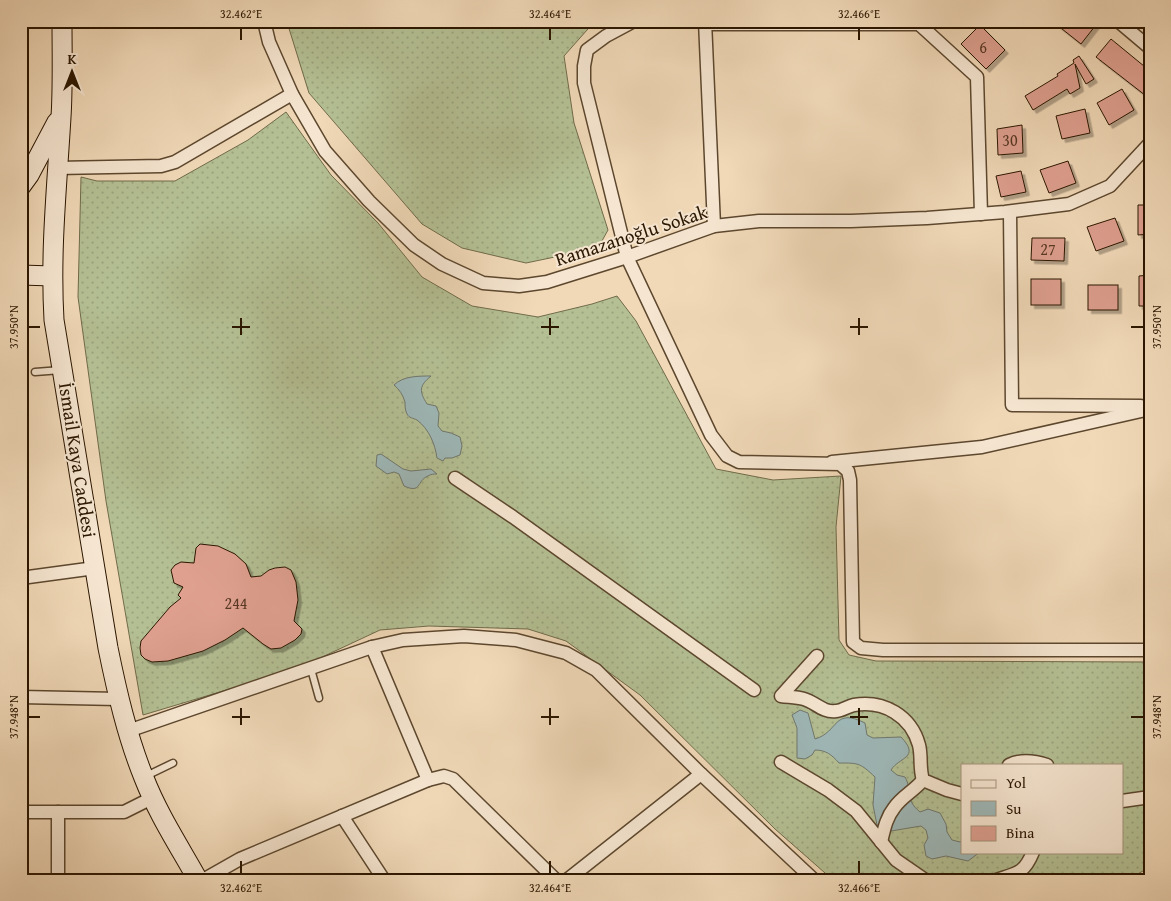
<svg xmlns="http://www.w3.org/2000/svg" width="1171" height="901" viewBox="0 0 1171 901" font-family="'Gentium Book Plus',serif">
<defs>
<pattern id="grass-dots" width="8" height="8" patternUnits="userSpaceOnUse" patternTransform="scale(1.25)"><rect width="8" height="8" fill="#b4c094"/><path d="M2 2h.1M6 6h.1" fill="none" stroke="#9ba47e" stroke-width="1.8" stroke-linecap="round"/></pattern>
<filter id="shadow"><feDropShadow dx="3.5" dy="3.5" stdDeviation="0" flood-color="#0004"/></filter>
</defs>
<rect width="100%" height="100%" fill="#f1d9b8"/>
<filter id="stains"><feTurbulence type="fractalNoise" baseFrequency=".004" numOctaves="4"/><feColorMatrix values="0 0 0 0 .2 0 0 0 0 .09 0 0 0 0 .02 0 0 0 .5 -.17"/></filter>
<radialGradient id="worn" r=".72"><stop offset=".6" stop-color="#630" stop-opacity="0"/><stop offset="1" stop-color="#630" stop-opacity=".3"/></radialGradient>
<g fill="url(#grass-dots)" stroke="#706b4a" fill-rule="evenodd">
<polygon points="595,21 564,56 574,123 608,230 598,248 526,263 462,248 422,224 309,93 287,22"/>
<path d="M286,112L331,175L378,223L422,277L472,306L538,317L592,304L617,296L636,321L716,469L773,480L841,476L836,527L839,640L849,655L876,661L1150,662V867L1127,880H833L775,829L640,695L566,641L528,629L429,626L380,630L318,659L270,677L143,715L106,501L78,297L81,177L97,181H175L248,140ZM962,765H1122V852H962Z"/>
</g>
<g fill="#9eb8b8" stroke="#70776e">
<path d="M431,376C419,386 419,391 427,404L436,406L439,413L438,426L442,431L451,433L460,437L462,446L460,455L452,458H445L443,461L437,458C435,444 429,429 417,420C413,418 409,418 407,414C405,410 405,406 405,402C403,395 399,389 394,385C403,376 418,376 431,376Z"/>
<path d="M381,454L403,469L411,471L431,469L437,474C434,474 431,474 428,476C416,481 422,494 404,486L399,474L394,472L387,474L376,466L377,455Z"/>
<path d="M800,710L808,713L815,739C839,732 833,707 865,723L867,735L873,738L901,737C921,758 899,757 891,770L897,775L905,777C913,791 904,799 920,812L928,809L940,813L946,824L947,832L952,840L960,842L962,841V852H980L968,861L946,856L932,859L926,856L924,845L928,838L926,830L921,826L891,831L877,825L873,805L875,777C860,763 859,763 839,763C832,755 826,750 815,750L812,755L805,759L797,758V728L792,715Z"/>
</g>
<g fill="#dfa090" stroke="#2b1600" filter="url(#shadow)">
<polygon points="1052,21 1099,21 1081,44"/>
<polygon points="980,25 1005,50 986,69 961,44"/>
<polygon points="1111,39 1150,71 1150,99 1096,57"/>
<polygon points="1079,56 1094,79 1086,84 1075,64 1080,88 1070,94 1067,89 1033,110 1025,96 1058,76 1057,74 1074,63 1073,60"/>
<polygon points="1122,89 1134,110 1109,125 1097,103"/>
<polygon points="1085,109 1090,133 1062,139 1056,116"/>
<polygon points="1022,125 1023,153 998,155 997,129"/>
<polygon points="1068,161 1076,183 1049,193 1040,170"/>
<polygon points="1021,171 1026,192 1001,197 996,176"/>
<polygon points="1138,205 1150,205 1150,234 1138,235"/>
<polygon points="1115,218 1124,241 1096,251 1087,227"/>
<polygon points="1032,238 1065,238 1064,261 1031,260"/>
<polygon points="1150,275 1150,306 1139,306 1139,276"/>
<rect x="1031" y="279" width="30" height="26"/>
<rect x="1088" y="285" width="30" height="25"/>
<polygon points="200,544 218,546 235,554 246,564 251,577 261,576 269,570 275,568 285,567 291,570 296,582 298,600 294,621 302,629 301,634 295,640 281,648 271,649 263,644 243,628 225,640 203,651 168,661 152,662 145,659 141,655 140,648 141,641 170,607 181,598 178,595 183,587 174,583 171,570 175,565 181,562 194,563 196,548"/>
</g>
<g fill="none" stroke-linecap="round" stroke-linejoin="round">
<g stroke="#5c472e" stroke-width="9">
<g id="lane">
<polyline points="35,372 61,370"/>
<polyline points="311,669 319,698"/>
<polyline points="144,777 173,763"/>
</g>
</g>
<g stroke="#5c472e" stroke-width="15">
<g id="street">
<polyline points="264,21 269,42 292,94 325,151 369,201 414,245 442,264 483,283 519,286 547,282 627,257 714,226 759,221 851,221 927,218 1005,212 1069,204 1110,186 1150,143"/>
<polyline points="634,21 606,36 587,50 584,66 584,83 627,257 711,435 727,456 739,462 840,464 848,471 850,480 853,642 861,648 883,650 1150,650"/>
<polyline points="705,21 714,226"/>
<polyline points="1118,21 1150,48"/>
<polyline points="705,24 919,24"/>
<polyline points="919,24 977,77 981,214"/>
<polyline points="57,168 161,166 175,162 292,94"/>
<polyline points="1010,212 1012,405 1141,406"/>
<polyline points="832,462 982,447 1150,409"/>
<polyline points="455,478 513,517 754,690"/>
<polyline points="21,578 95,568"/>
<polyline points="372,647 428,780"/>
<path d="M817,656L781,696C788,697 797,697 804,699C815,702 823,713 836,711C842,711 848,706 854,705C884,700 911,716 919,745C922,757 919,768 923,780L947,790L962,794"/>
<polyline points="21,697 118,699"/>
<polyline points="128,731 372,647 403,640 464,636 516,640 566,653 596,670 701,774 814,880"/>
<polyline points="781,762 828,790 856,811 896,860 925,880"/>
<path d="M1009,765C1021,759 1035,761 1047,765"/>
<polyline points="1122,801 1150,797"/>
<polyline points="21,812 124,812 152,798"/>
<polyline points="58,812 58,880"/>
<polyline points="342,816 384,880"/>
<path d="M881,842C884,830 886,818 894,808C901,797 914,791 923,780"/>
<polyline points="203,880 240,859 428,780 444,776 453,779 556,880"/>
<polyline points="567,880 701,774"/>
<path d="M996,880C1017,873 1024,874 1033,852"/>
</g>
</g>
<g stroke="#2b1600" stroke-width="21">
<g id="secondary">
<path d="M62,21C62,53 63,85 61,117C57,186 50,251 54,320L108,648C117,692 127,736 144,778C158,814 179,846 198,880"/>
<polyline points="21,186 29,175 57,122"/>
<polyline points="21,275 52,276"/>
</g>
</g>
<use href="#lane" stroke="#f6e6d1" stroke-width="6"/>
<use href="#street" stroke="#f6e6d1" stroke-width="12"/>
<use href="#secondary" stroke="#f6e6d1" stroke-width="19"/>
</g>
<path fill="none" stroke="#2b1600" stroke-width="2" d="M241,28V40M550,28V40M859,28V40M241,318V335M550,318V335M859,318V335M28,327H40M232,327H250M541,327H559M850,327H868M1131,327H1144M241,708V725M550,708V725M859,708V725M28,717H40M232,717H250M541,717H559M850,717H868M1131,717H1144M241,861V874M550,861V874M859,861V874"/>
<g text-anchor="middle" stroke-width="4" stroke-linejoin="round" paint-order="stroke">
<g font-size="16" fill="#583824">
<text x="983" y="53">6</text>
<text x="1010" y="146">30</text>
<text x="1048" y="255">27</text>
<text x="236" y="609">244</text>
</g>
<g font-size="19" fill="#2b1600" stroke="#f6e6d1">
<text transform="translate(631 235) rotate(-18)" y="7">Ramazanoğlu Sokak</text>
<text transform="translate(78 460) rotate(81)" y="7">İsmail Kaya Caddesi</text>
</g>
</g>
<rect width="1171" height="901" fill="none" stroke="#f1d9b8" stroke-width="55"/>
<rect x="961" y="764" width="162" height="90" fill="#f6e6d1" stroke="#a5937d"/>
<rect x="971" y="780" width="25" height="8" fill="#f6e6d1" stroke="#a5937d"/>
<text x="1006" y="788" font-size="15" fill="#2b1600">Yol</text>
<rect x="971" y="801" width="25" height="15" fill="#9eb8b8" stroke="#a5937d"/>
<text x="1006" y="814" font-size="15" fill="#2b1600">Su</text>
<rect x="971" y="826" width="25" height="15" fill="#dfa090" stroke="#a5937d"/>
<text x="1006" y="838" font-size="15" fill="#2b1600">Bina</text>
<g transform="translate(72 72)" stroke="#f6e6d1" stroke-width="4" paint-order="stroke">
<path d="M0-4L9 19L0 12L-9 19Z" fill="#2b1600"/>
<text y="-8" font-size="14" font-weight="bold" text-anchor="middle" fill="#2b1600">K</text>
</g>
<rect x="28" y="28" width="1116" height="846" fill="none" stroke="#2b1600" stroke-width="2"/>
<g font-size="12" text-anchor="middle" fill="#2b1600">
<text x="241" y="18">32.462°E</text>
<text x="550" y="18">32.464°E</text>
<text x="859" y="18">32.466°E</text>
<text transform="translate(14 327) rotate(-90)" y="4">37.950°N</text>
<text transform="translate(1157 327) rotate(-90)" y="4">37.950°N</text>
<text transform="translate(14 717) rotate(-90)" y="4">37.948°N</text>
<text transform="translate(1157 717) rotate(-90)" y="4">37.948°N</text>
<text x="241" y="892">32.462°E</text>
<text x="550" y="892">32.464°E</text>
<text x="859" y="892">32.466°E</text>
</g>
<rect width="100%" height="100%" filter="url(#stains)"/>
<rect width="100%" height="100%" fill="url(#worn)"/>
</svg>
